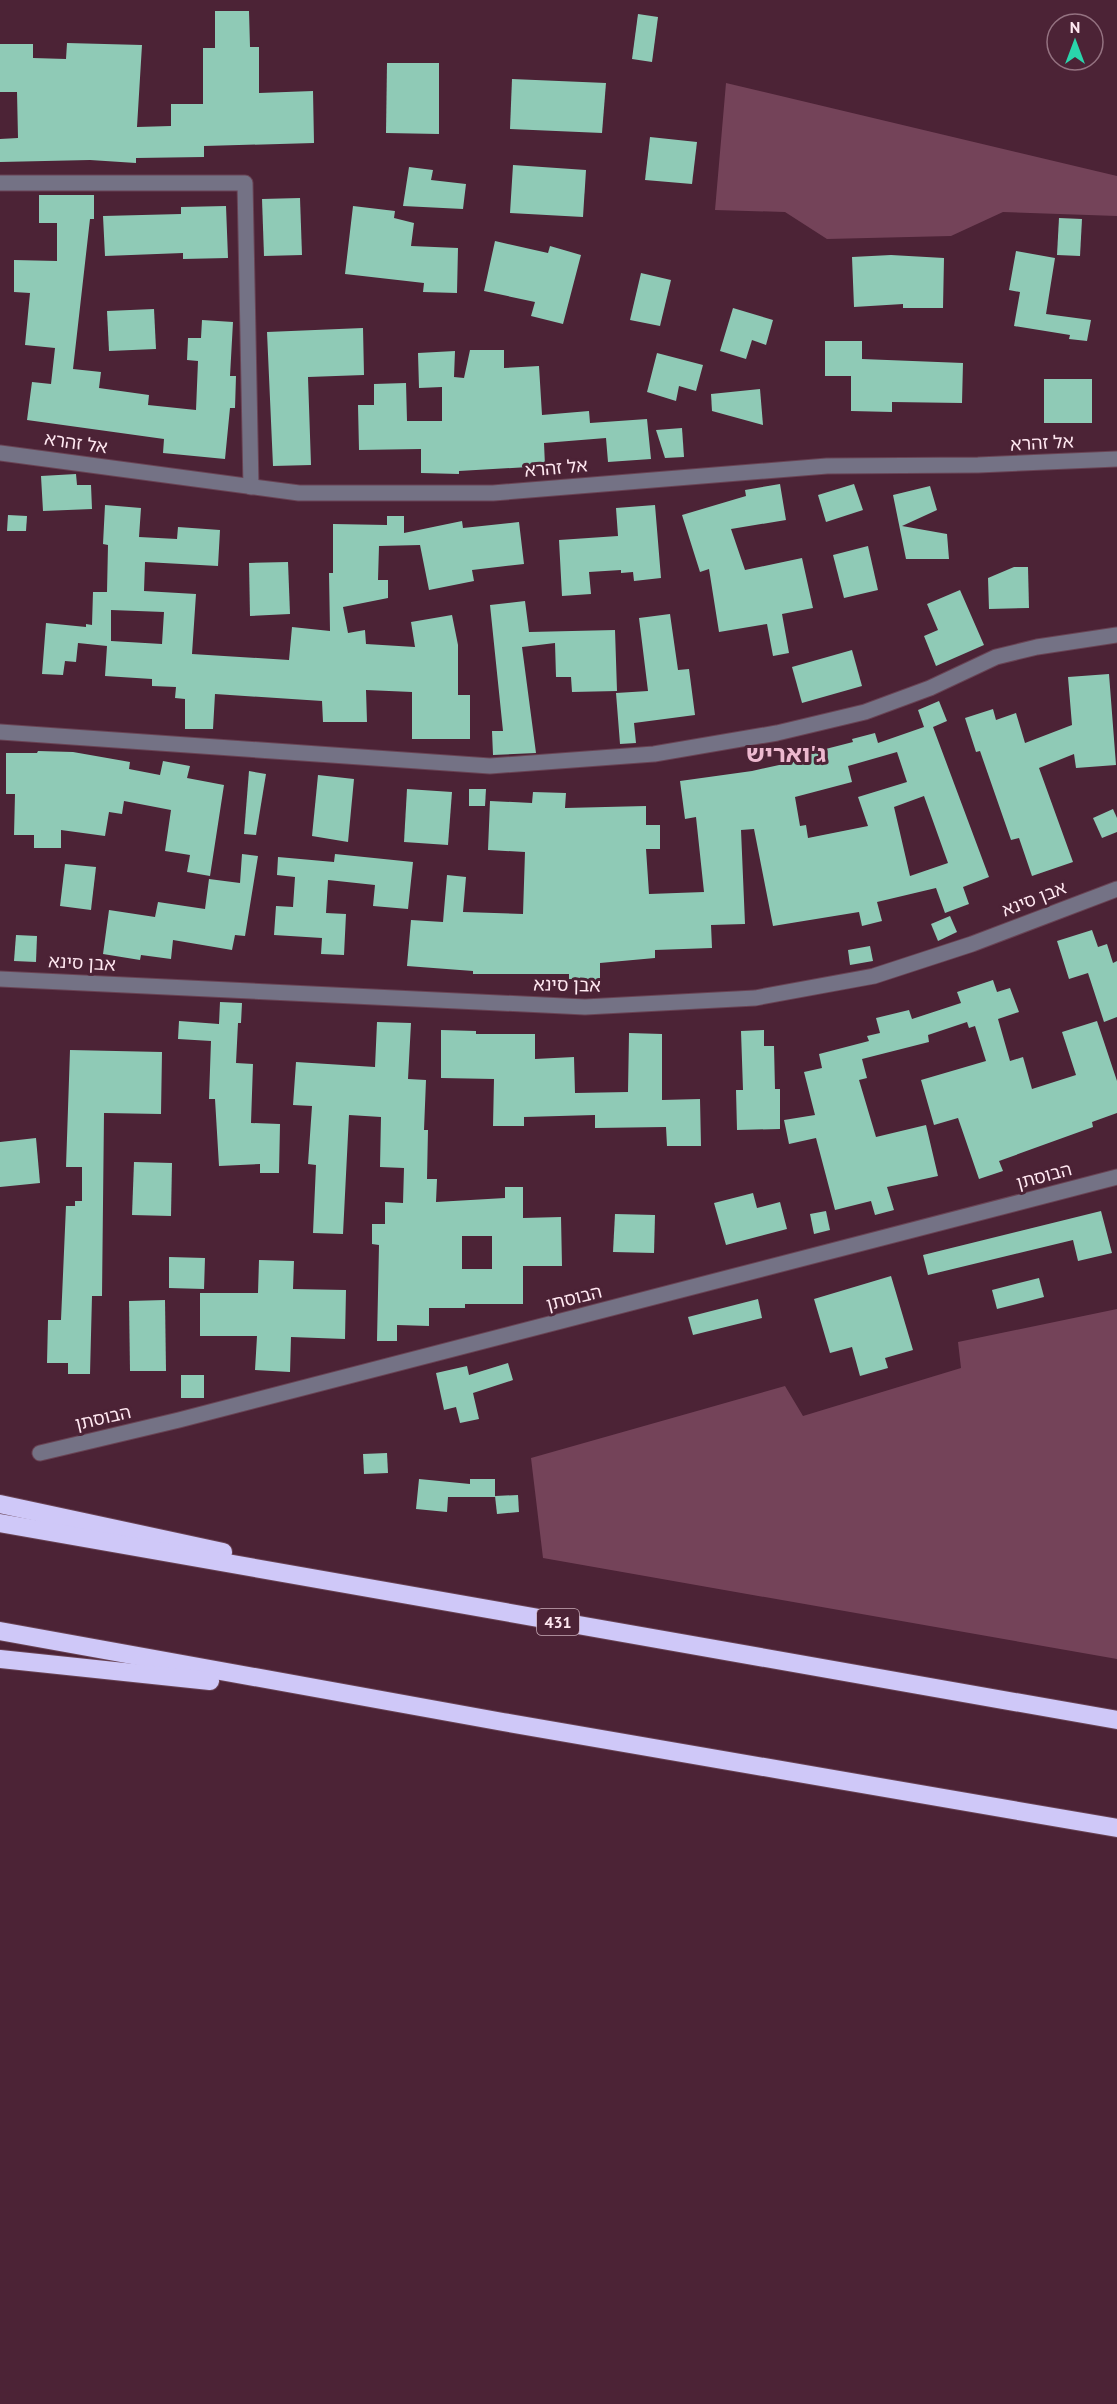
<svg xmlns="http://www.w3.org/2000/svg" width="1117" height="2404" viewBox="0 0 1117 2404" font-family="'PT Sans','Noto Sans Hebrew',sans-serif">
<rect width="100%" height="100%" fill="#4c2336"/>
<g fill="#744359">
<polygon points="726,83 1117,176 1117,216 1003,212 951,236 827,239 785,212 715,210"/>
<polygon points="1117,1309 1117,1659 543,1558 531,1458 785,1386 803,1416 961,1368 958,1342"/>
</g>
<g fill="#8fcab6" fill-rule="evenodd">
<polygon points="215,11 249,11 250,47 259,47 259,93 313,91 314,143 204,146 204,157 136,158 136,163 90,160 0,162 0,139 18,138 17,92 0,92 0,44 33,44 33,58 66,59 67,43 142,45 137,127 171,126 171,104 203,104 203,48 215,48"/>
<polygon points="638,14 658,17 652,62 632,59"/>
<polygon points="387,63 439,63 439,134 386,133"/>
<polygon points="512,79 606,83 602,133 510,129"/>
<polygon points="650,137 697,142 692,184 645,180"/>
<polygon points="513,165 586,170 583,217 510,213"/>
<polygon points="409,167 433,170 431,180 466,184 463,209 403,206"/>
<polygon points="39,195 94,195 94,219 90,219 73,369 101,372 99,388 149,395 148,405 196,410 198,361 187,360 188,338 201,338 202,320 233,322 230,376 236,376 235,408 230,408 225,459 163,453 164,439 27,420 32,382 51,384 55,348 25,345 30,293 14,292 14,260 57,261 57,223 39,223"/>
<polygon points="300,198 302,255 264,256 262,199"/>
<polygon points="226,206 228,258 183,259 183,253 105,256 103,216 181,214 181,207"/>
<polygon points="353,206 395,211 394,218 414,223 411,246 458,248 457,293 423,292 424,283 345,274"/>
<polygon points="1059,218 1082,219 1080,256 1057,255"/>
<polygon points="495,241 548,253 550,246 581,255 563,324 531,316 535,302 484,291"/>
<polygon points="1016,251 1055,258 1046,314 1091,320 1087,341 1069,339 1070,335 1014,326 1020,292 1009,290"/>
<polygon points="891,255 944,258 943,308 903,308 903,304 854,307 852,257"/>
<polygon points="641,273 671,280 660,326 630,320"/>
<polygon points="733,308 773,320 766,345 752,340 746,359 720,351"/>
<polygon points="154,309 156,349 109,351 107,311"/>
<polygon points="363,328 364,375 308,377 311,465 273,466 267,332"/>
<polygon points="825,341 862,341 862,359 963,363 962,403 892,402 892,412 851,411 851,376 825,376"/>
<polygon points="470,350 504,350 504,368 539,366 542,415 589,411 590,423 647,419 651,459 608,462 606,438 544,443 545,466 459,471 459,474 421,473 421,449 359,450 358,405 374,405 374,384 406,383 407,421 442,421 442,387 419,388 418,353 455,351 454,377 464,378"/>
<polygon points="657,353 703,365 696,391 679,386 676,401 647,392"/>
<rect x="1044" y="379" width="48" height="44"/>
<polygon points="760,389 763,425 712,411 711,394"/>
<polygon points="682,428 684,457 665,458 656,430"/>
<polygon points="76,474 77,485 91,485 92,509 43,511 41,476"/>
<polygon points="780,484 786,520 731,529 745,570 802,558 813,608 782,614 789,653 773,656 767,624 719,632 709,569 700,572 682,515 746,496 745,490"/>
<polygon points="854,484 863,510 826,522 818,495"/>
<polygon points="930,486 937,510 902,526 947,534 949,559 906,559 893,495"/>
<path d="M105,505L141,508L139,537L177,539L178,527L220,530L218,566L145,562L144,591L196,594L192,654L289,660L292,627L330,631L329,573H333V524L387,525V516H404V533L462,521L463,528L519,522L524,564L472,570L474,581L429,590L420,545L379,546L378,580H388V598L343,607L348,633L365,630L366,644L415,647L411,622L452,615L458,645V695H470V739H412V692L366,690L367,722H323L322,701L215,694L213,729H185V699L175,698L176,687L152,686V679L105,676L107,646L78,643L76,662L65,661L63,675L42,674L46,623L86,627V624L92,625L93,592H107L108,545L103,544ZM111,610L164,612L162,644L111,641Z"/>
<polygon points="655,505 661,578 634,581 633,572 621,573 621,570 589,572 591,594 562,596 559,540 618,536 616,508"/>
<polygon points="8,515 27,516 26,531 7,531"/>
<polygon points="868,546 878,590 844,598 833,555"/>
<polygon points="288,562 290,614 250,616 249,563"/>
<polygon points="1014,567 1028,567 1029,608 989,609 988,578"/>
<polygon points="960,590 984,645 936,666 924,636 938,630 927,604"/>
<polygon points="525,601 529,632 615,630 617,691 572,692 571,677 556,677 555,643 522,647 536,753 493,755 492,731 503,731 490,605"/>
<polygon points="670,614 678,670 689,669 695,715 634,723 636,743 620,744 616,693 648,691 639,618"/>
<polygon points="852,650 862,686 802,703 792,667"/>
<polygon points="1109,674 1116,765 1076,768 1074,754 1039,768 1073,862 1032,876 1019,838 1011,840 980,751 976,752 965,718 993,709 996,720 1016,713 1025,743 1072,725 1068,677"/>
<path d="M939,701L947,721L933,727L989,877L963,887L969,904L945,913L936,888L877,902L882,921L862,926L859,912L773,926L754,829L741,830L745,924L711,925L712,948L655,950V958L600,963V980L569,979V974H473V971L407,966L411,920L443,922L447,875L466,877L463,912L523,914L525,852L488,850L490,801L532,803L533,792L566,793L565,808L646,806V825H660V849H646L649,894L704,892L696,817L685,819L680,781L752,771L811,758L810,753L853,742L852,739L875,733L878,743L924,727L918,710ZM897,752L907,782L858,797L868,826L808,838L806,825L800,826L795,797L852,782L848,766ZM924,796L948,863L910,876L894,807Z"/>
<polygon points="38,751 73,752 130,762 129,769 160,775 163,761 190,766 187,778 224,785 210,876 187,872 190,855 165,851 171,810 124,801 122,814 109,812 105,836 61,830 61,848 34,848 34,835 14,835 15,794 6,794 6,753 37,753"/>
<polygon points="249,771 266,774 256,835 244,834"/>
<polygon points="318,775 354,779 348,842 312,836"/>
<polygon points="407,789 452,792 448,845 404,842"/>
<polygon points="469,789 486,789 485,806 469,806"/>
<polygon points="1113,809 1117,818 1117,832 1102,838 1093,818"/>
<polygon points="242,854 258,856 245,936 235,935 232,950 173,940 171,959 141,955 140,960 103,954 109,910 155,917 158,902 205,909 209,879 240,883"/>
<polygon points="335,854 413,862 408,909 373,906 375,885 328,880 326,913 346,914 344,955 321,954 322,938 274,935 276,906 293,907 295,877 277,875 278,857 334,862"/>
<polygon points="65,864 96,867 91,910 60,906"/>
<polygon points="950,916 957,932 938,941 931,924"/>
<polygon points="1092,930 1098,947 1107,944 1113,963 1117,961 1117,1017 1104,1022 1088,973 1069,979 1057,941"/>
<polygon points="16,935 37,936 36,962 14,961"/>
<polygon points="870,946 873,961 850,965 848,950"/>
<polygon points="993,980 997,992 1010,988 1019,1012 998,1019 1010,1061 1023,1057 1032,1089 1076,1075 1062,1032 1097,1021 1117,1081 1117,1113 1092,1122 1093,1127 999,1161 1003,1171 979,1179 958,1118 934,1125 921,1080 986,1061 975,1026 969,1028 967,1022 928,1035 929,1042 862,1059 867,1078 859,1080 876,1137 926,1125 938,1176 887,1187 894,1210 875,1215 871,1201 835,1210 816,1138 789,1144 784,1120 815,1115 804,1072 822,1068 819,1054 869,1041 867,1036 880,1033 876,1018 909,1010 912,1019 961,1003 957,992"/>
<polygon points="220,1002 242,1003 241,1023 238,1023 236,1063 253,1064 251,1123 280,1124 279,1173 260,1173 260,1164 219,1166 215,1099 209,1099 211,1041 178,1039 179,1021 219,1024"/>
<path d="M377,1022L411,1023L408,1079L426,1080L424,1130H428L427,1179H437L436,1202L505,1198V1187H523V1218L561,1217L562,1266H523V1304H465V1308H429V1326L397,1325V1341H377L379,1245L372,1244V1224H385V1202L403,1203L404,1168L380,1167L381,1117L349,1115L343,1234L313,1233L316,1165L308,1164L312,1106L293,1105L296,1062L375,1067ZM462,1236H492V1269H462Z"/>
<polygon points="441,1030 476,1031 476,1034 535,1034 535,1059 574,1057 575,1093 628,1092 629,1033 662,1034 662,1100 700,1099 701,1146 667,1146 666,1127 595,1128 595,1115 524,1117 524,1126 493,1126 494,1079 441,1078"/>
<polygon points="764,1030 764,1046 774,1046 775,1089 780,1089 780,1129 737,1130 736,1090 743,1090 741,1031"/>
<polygon points="70,1050 162,1052 161,1114 104,1113 102,1296 92,1296 90,1374 68,1374 68,1363 47,1363 48,1320 61,1320 66,1206 75,1206 75,1201 82,1201 82,1167 66,1167"/>
<polygon points="36,1138 40,1183 0,1187 0,1142"/>
<polygon points="134,1162 172,1163 171,1216 132,1215"/>
<polygon points="753,1193 757,1208 780,1202 787,1229 726,1245 714,1203"/>
<polygon points="826,1211 830,1230 814,1234 810,1214"/>
<polygon points="1101,1211 1112,1253 1078,1261 1073,1240 928,1275 923,1255"/>
<polygon points="615,1214 655,1215 654,1253 613,1252"/>
<polygon points="169,1257 205,1258 204,1289 169,1288"/>
<polygon points="259,1260 294,1261 293,1289 346,1290 345,1339 291,1337 290,1372 255,1370 257,1336 200,1336 200,1293 258,1293"/>
<polygon points="891,1276 913,1350 885,1358 888,1368 860,1376 852,1347 830,1353 814,1299"/>
<polygon points="1039,1278 1044,1297 997,1309 992,1290"/>
<polygon points="758,1299 762,1318 693,1335 688,1317"/>
<polygon points="165,1300 166,1371 130,1371 129,1301"/>
<polygon points="508,1363 513,1380 473,1393 479,1419 460,1423 456,1407 444,1410 436,1373 467,1366 469,1375"/>
<rect x="181" y="1375" width="23" height="23"/>
<polygon points="387,1453 388,1473 364,1474 363,1454"/>
<polygon points="419,1479 470,1484 470,1479 495,1479 495,1497 448,1497 447,1512 416,1509"/>
<polygon points="518,1495 519,1512 497,1514 495,1496"/>
</g>
<g fill="none" stroke-linecap="round" stroke-linejoin="round">
<g stroke="#694354" stroke-width="17">
<g id="minor">
<polyline points="0,183 245,183 251,487"/>
<polyline points="0,453 299,493 493,493 827,466 978,465 1117,459"/>
<polyline points="0,732 490,766 654,754 777,733 865,712 930,688 996,657 1037,647 1117,635"/>
<polyline points="0,979 585,1007 755,998 874,976 972,944 1117,889"/>
<polyline points="40,1453 179,1420 1117,1177"/>
</g>
</g>
<g stroke="#694354" stroke-width="20">
<g id="highway">
<polyline points="0,1504 223,1552"/>
<polyline points="0,1523 1117,1720"/>
<polyline points="0,1631 503,1722 1117,1828"/>
<polyline points="0,1659 210,1681"/>
</g>
</g>
<use href="#minor" stroke="#747285" stroke-width="15"/>
<use href="#highway" stroke="#cfc8f8" stroke-width="18"/>
</g>
<g text-anchor="middle" stroke-width="6" stroke-linejoin="round" paint-order="stroke">
<rect fill="#4c2336" stroke="#c9adb9" stroke-width="1.5" x="537" y="1609" width="42" height="26" rx="4.5"/>
<g font-size="16" font-weight="bold" fill="#ffe8f1">
<text x="558" y="1628">431</text>
</g>
<g font-size="18" fill="#ffe8f1" stroke="#4c2336">
<text transform="translate(76 443) rotate(8)" y="6">אל זהרא</text>
<text transform="translate(1042 443) rotate(-3)" y="6">אל זהרא</text>
<text transform="translate(556 468) rotate(-5)" y="6">אל זהרא</text>
<text transform="translate(1034 899) rotate(-21)" y="6">אבן סינא</text>
<text transform="translate(82 963) rotate(3)" y="6">אבן סינא</text>
<text transform="translate(567 985) rotate(1)" y="6">אבן סינא</text>
<text transform="translate(1044 1176) rotate(-15)" y="6">הבוסתן</text>
<text transform="translate(574 1298) rotate(-14)" y="6">הבוסתן</text>
<text transform="translate(103 1418) rotate(-13)" y="6">הבוסתן</text>
</g>
<g font-size="24" font-weight="bold" fill="#edb9cf" stroke="#4c2336">
<text x="786" y="762">ג'ואריש</text>
</g>
</g>
<g transform="translate(1075 42)"><circle r="28" fill="#4c2336" stroke="#947281" stroke-width="1.5"/>
<path d="M0-4.5L10 22L0 15L-10 22Z" fill="#2ad5ac"/>
<text y="-9" font-size="16" font-weight="bold" text-anchor="middle" fill="#ffe8f1">N</text>
</g>
</svg>
